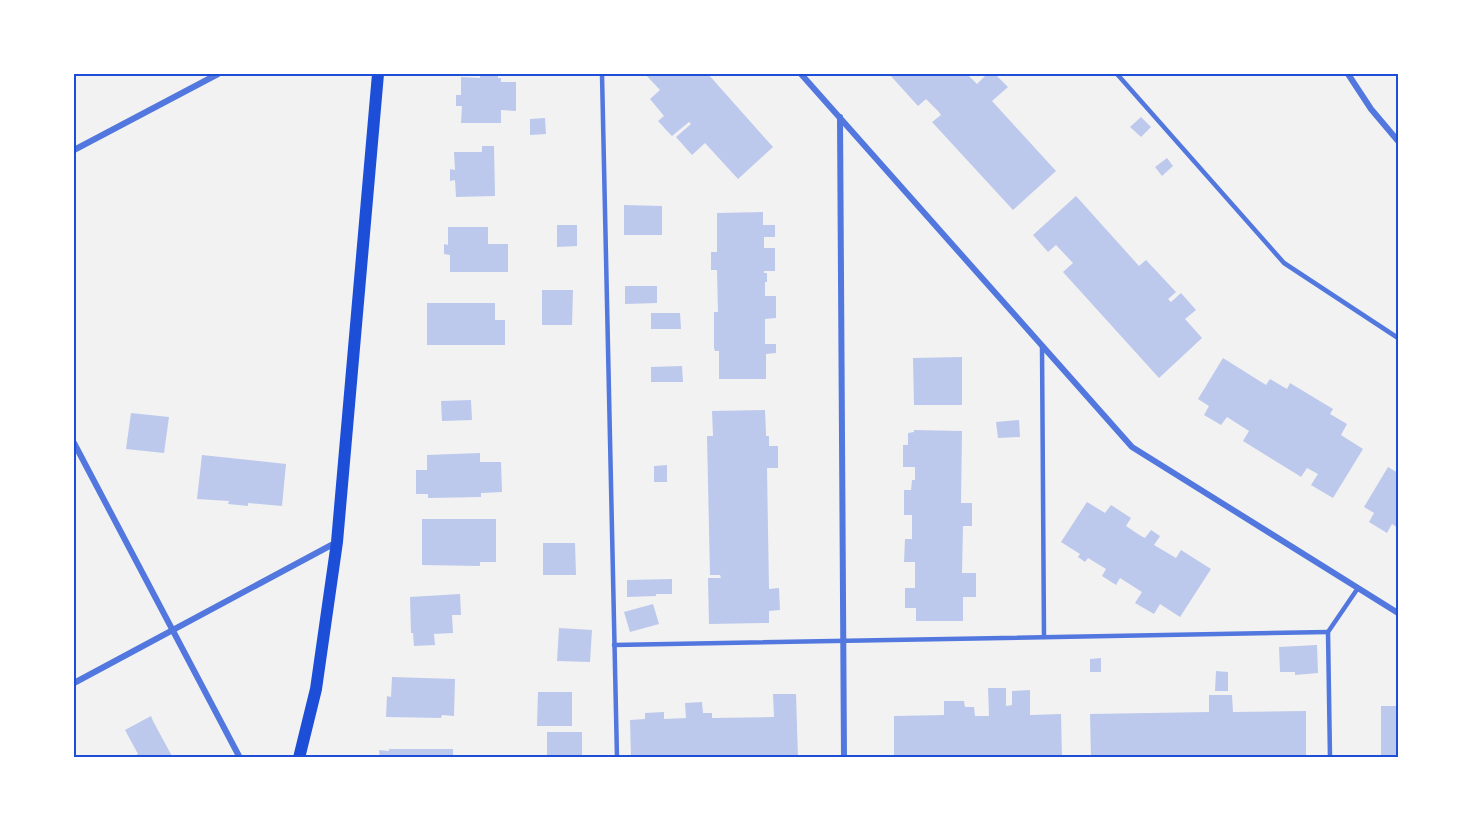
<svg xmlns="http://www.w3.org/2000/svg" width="1472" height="831" viewBox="0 0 1472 831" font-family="Jost,sans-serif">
<rect width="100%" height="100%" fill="#f2f2f2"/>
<g fill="#bdc9ec">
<polygon points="480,74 498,74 498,78 501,78 501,82 516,82 516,111 501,110 501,123 461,123 462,106 456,106 456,95 461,95 461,77 480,78"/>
<polygon points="645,74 708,74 773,147 738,179 705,143 692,155 676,137 691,124 689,122 672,136 668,132 658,121 664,116 650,99 660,90"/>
<polygon points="889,74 967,74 977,84 987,74 995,74 1008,87 992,101 1056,171 1013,210 932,122 941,115 938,111 926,99 918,106"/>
<polygon points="1141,117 1151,127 1141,137 1130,127"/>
<polygon points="545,118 546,134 530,135 530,119"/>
<polygon points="482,146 494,146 495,196 456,197 455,180 450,181 450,169 455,170 454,152 482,152"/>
<polygon points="1167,158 1173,166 1162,176 1155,167"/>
<polygon points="1076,196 1139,266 1146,260 1176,292 1168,299 1171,302 1181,293 1196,310 1185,319 1202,338 1159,378 1063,272 1073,263 1056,245 1048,252 1033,235"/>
<polygon points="624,205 662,206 662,235 624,235"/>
<polygon points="763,212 763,225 775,225 775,237 764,237 764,248 775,248 775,271 764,271 764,273 767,273 767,282 765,282 765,296 776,296 776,318 765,319 765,344 776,344 776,353 766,354 766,379 719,379 719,351 715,351 714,348 714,312 718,312 717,270 711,270 711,252 717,252 717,213"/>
<polygon points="557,225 577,225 577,246 557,247"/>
<polygon points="448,227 488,227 488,244 508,244 508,272 450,272 450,255 444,254 444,244 448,245"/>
<polygon points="625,286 657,286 657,303 625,304"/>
<polygon points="542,290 573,290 572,325 542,325"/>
<polygon points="427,303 495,303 495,320 505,320 505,345 427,345"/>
<polygon points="651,313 680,313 681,329 651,329"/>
<polygon points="962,357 962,405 914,405 913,358"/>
<polygon points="1223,358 1266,385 1270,379 1287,389 1290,383 1333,409 1330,414 1347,424 1341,435 1363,449 1333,498 1311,485 1318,474 1307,468 1301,477 1298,475 1243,441 1249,431 1227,417 1221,425 1204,415 1209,406 1198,399"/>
<polygon points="682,366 683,382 651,382 651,367"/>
<polygon points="471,400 472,420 442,421 441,401"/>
<polygon points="765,410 766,433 766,436 769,436 769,446 778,446 778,468 767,468 769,589 779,588 780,610 769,611 769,623 709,624 708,578 721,578 720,575 710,575 707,436 713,436 712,411"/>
<polygon points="131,413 169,417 164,453 126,449"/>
<polygon points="1019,420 1020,437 998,438 996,422"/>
<polygon points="914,430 962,431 961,503 972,503 972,526 963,526 962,573 976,573 976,597 963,597 963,621 916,621 916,608 905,608 905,588 915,588 915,562 904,562 905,539 912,539 912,515 904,515 904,490 911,490 912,480 915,480 915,467 903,467 903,445 908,445 908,433 914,432"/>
<polygon points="480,453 480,462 501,462 502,492 481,493 481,497 428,498 428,494 416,494 416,470 427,470 427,455"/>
<polygon points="202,455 286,464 282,506 248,503 248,506 228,504 229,501 197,499"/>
<polygon points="667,465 667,482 654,482 654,466"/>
<polygon points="1388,467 1398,473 1398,528 1392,524 1387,533 1369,522 1374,513 1364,507"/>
<polygon points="1087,502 1105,513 1111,505 1131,518 1126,526 1141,536 1145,538 1151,530 1160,536 1154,545 1176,558 1181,550 1211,569 1180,617 1160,604 1154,614 1135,603 1142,592 1120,578 1116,585 1102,576 1106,569 1088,558 1085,562 1078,557 1080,554 1061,542"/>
<polygon points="422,519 496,519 496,562 480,562 480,566 422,565"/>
<polygon points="543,543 575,543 576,575 543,575"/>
<polygon points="672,579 672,594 656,594 656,596 627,597 627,580"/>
<polygon points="460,594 461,615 452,615 453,633 434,634 435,645 414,646 413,633 411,633 410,597"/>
<polygon points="653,604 659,624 630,632 624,612"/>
<polygon points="559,628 592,630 590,662 557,661"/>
<polygon points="1317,645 1318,673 1295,675 1295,672 1280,672 1279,647"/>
<polygon points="1101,658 1101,672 1090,672 1090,659"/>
<polygon points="1216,671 1228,672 1228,691 1215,691"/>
<polygon points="392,677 455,679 454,716 442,715 441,718 386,717 387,696 391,697"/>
<polygon points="988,688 1006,688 1006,706 1012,705 1012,691 1030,690 1030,715 1061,714 1062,758 894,758 894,716 944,715 944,701 964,701 965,707 974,707 975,716 989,716"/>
<polygon points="538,692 572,692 572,726 537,726"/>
<polygon points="773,694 796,694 798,758 631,758 630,720 645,719 645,713 664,712 664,719 686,718 685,703 702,702 703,713 712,713 712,718 774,717"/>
<polygon points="1209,695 1232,695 1233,712 1306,711 1306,757 1091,758 1090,714 1209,712"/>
<rect x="1381" y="706" width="17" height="52"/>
<polygon points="151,716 153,721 173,758 131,758 138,754 125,730"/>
<rect x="547" y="732" width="35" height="26"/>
<polygon points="389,749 453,749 453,758 380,758 379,750 389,751"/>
</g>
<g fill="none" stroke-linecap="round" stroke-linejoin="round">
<g stroke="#5277de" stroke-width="4.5">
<polyline points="602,74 617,758"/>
<polyline points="1117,74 1284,263 1398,338"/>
<polyline points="1042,346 1044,637"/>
<polyline points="614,645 1328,632"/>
<polyline points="1330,758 1328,632 1358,588"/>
</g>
<g stroke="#5277de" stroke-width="6">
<polyline points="801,74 1132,447 1398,613"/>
<polyline points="1348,74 1371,109 1398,141"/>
<polyline points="840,117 844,758"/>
<polyline points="74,150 218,74"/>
<polyline points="74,443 240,758"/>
<polyline points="74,683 337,542"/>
</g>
<polyline stroke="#1d4ed8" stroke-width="12" points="299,758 316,689 337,542 378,74"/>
</g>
<rect width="1472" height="831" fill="none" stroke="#ffffff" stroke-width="150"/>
<rect x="75" y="75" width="1322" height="681" fill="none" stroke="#1d4ed8" stroke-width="2"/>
</svg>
